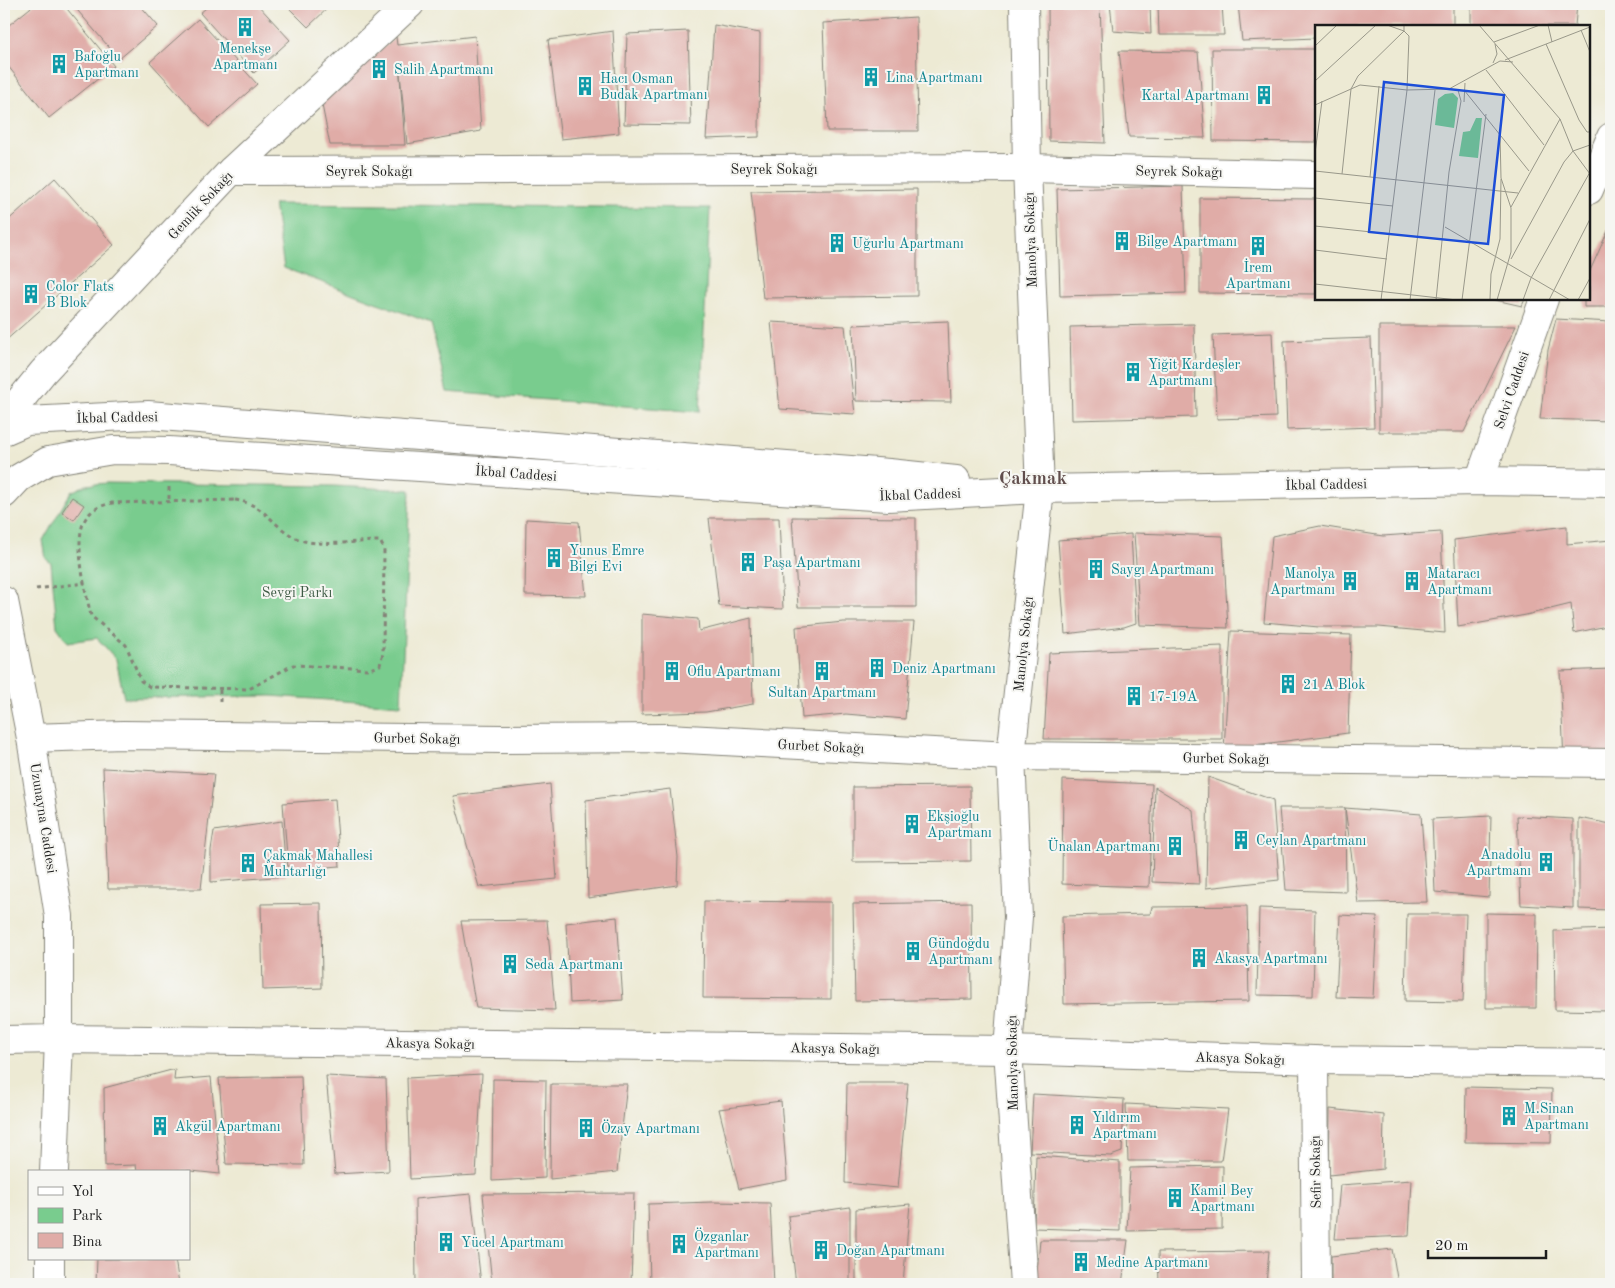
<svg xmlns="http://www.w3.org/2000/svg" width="1615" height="1288" viewBox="0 0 1615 1288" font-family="'Old Standard TT',serif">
<rect width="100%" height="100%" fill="#f6f6f2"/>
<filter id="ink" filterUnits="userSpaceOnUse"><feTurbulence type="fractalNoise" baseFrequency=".02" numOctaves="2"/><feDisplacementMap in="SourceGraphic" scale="10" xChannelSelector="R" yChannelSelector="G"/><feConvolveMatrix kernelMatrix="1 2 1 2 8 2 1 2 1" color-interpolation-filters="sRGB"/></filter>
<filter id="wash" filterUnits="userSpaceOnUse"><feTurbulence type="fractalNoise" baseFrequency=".0096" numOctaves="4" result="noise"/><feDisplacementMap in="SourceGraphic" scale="20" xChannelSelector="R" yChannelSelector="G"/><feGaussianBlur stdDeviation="1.12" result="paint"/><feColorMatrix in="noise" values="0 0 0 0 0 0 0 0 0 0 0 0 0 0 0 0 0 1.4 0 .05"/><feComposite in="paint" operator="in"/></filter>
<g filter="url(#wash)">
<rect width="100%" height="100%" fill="#edead4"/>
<g fill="#79cc8e" stroke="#4a7455">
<polygon points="274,204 710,208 700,412 447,392 431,323 284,268"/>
<polygon points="107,483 334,486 410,490 401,705 271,696 124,698 116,659 97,638 68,642 57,627 51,563 46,559 43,540 71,492 86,485"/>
</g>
<g id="blocks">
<g fill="#e0aca7">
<polygon points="35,4 63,4 114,66 49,118 4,61 4,29"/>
<polygon points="72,4 139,4 158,26 119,59"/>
<polygon points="211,4 257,4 290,40 254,73 200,13"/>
<polygon points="285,4 332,4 308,27"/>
<polygon points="1048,4 1100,4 1105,143 1049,141"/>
<polygon points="1110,4 1150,4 1151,34 1113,31"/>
<polygon points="1158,4 1222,4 1224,35 1159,35"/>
<polygon points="1238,4 1453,4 1453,26 1316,26 1316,38 1242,41"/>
<polygon points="1471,4 1577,4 1575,26 1471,26"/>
<polygon points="916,17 918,131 827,131 823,23"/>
<polygon points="198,19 257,84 209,127 150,62"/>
<polygon points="714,25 760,33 759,137 706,139"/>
<polygon points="613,31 619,133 561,139 548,40"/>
<polygon points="688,31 691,125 624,124 627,34"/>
<polygon points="475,36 481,131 407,144 399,63 405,145 330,145 321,100 396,37 397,45"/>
<polygon points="1212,49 1316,49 1316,142 1213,141"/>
<polygon points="1119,51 1198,52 1205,138 1129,137"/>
<polygon points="55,178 114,245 4,342 4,224"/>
<polygon points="1183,186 1186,293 1060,296 1057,189"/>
<polygon points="917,189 917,296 763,298 751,191"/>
<polygon points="1200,198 1316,199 1316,294 1200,293"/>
<polygon points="1611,224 1611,307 1584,307 1584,299 1589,299 1589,273"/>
<polygon points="1491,299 1525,299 1522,306"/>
<polygon points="1556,319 1611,322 1611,421 1540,419 1548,350"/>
<polygon points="948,321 951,402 856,401 853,325"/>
<polygon points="771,322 845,326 855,414 780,409"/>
<polygon points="1194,324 1196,417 1072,420 1070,327"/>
<polygon points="1379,326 1516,326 1464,432 1379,432"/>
<polygon points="1272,333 1276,417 1217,419 1213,335"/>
<polygon points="1371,338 1374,427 1287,430 1284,341"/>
<polygon points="72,497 84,505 74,520 62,512"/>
<polygon points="792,517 916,518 916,607 798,607"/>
<polygon points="709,518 779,518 783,609 719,606"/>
<polygon points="526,519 579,522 586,596 525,595"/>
<polygon points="1320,526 1383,536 1441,532 1445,633 1379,627 1319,627 1264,622 1272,536"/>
<polygon points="1567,526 1567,544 1611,540 1611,625 1574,633 1571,604 1526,615 1458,627 1454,540"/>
<polygon points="1134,533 1223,536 1228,628 1140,625"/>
<polygon points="1131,534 1136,623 1124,627 1065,634 1058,540"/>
<polygon points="642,614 698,619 699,631 751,618 753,704 706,712 642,714"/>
<polygon points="843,622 914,622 905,719 846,714 802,718 796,627"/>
<polygon points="1231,631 1351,635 1348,733 1224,749"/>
<polygon points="1222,646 1222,739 1044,739 1049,653"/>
<polygon points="1611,669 1611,761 1564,762 1560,671"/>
<polygon points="103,768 214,774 201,889 108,889"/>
<polygon points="1208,777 1273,800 1279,880 1206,888"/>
<polygon points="1063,780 1152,784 1149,887 1062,884"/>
<polygon points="550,784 557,879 479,887 453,796"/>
<polygon points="970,786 971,861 853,862 853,787"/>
<polygon points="1155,787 1193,810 1199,884 1152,882"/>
<polygon points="670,789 678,857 677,885 588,898 586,800"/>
<polygon points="335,799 340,866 288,870 283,803"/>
<polygon points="1279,808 1345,808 1421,814 1427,902 1358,903 1345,808 1346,892 1286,890"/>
<polygon points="1491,816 1489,897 1435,892 1432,819"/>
<polygon points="1517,816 1573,819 1573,908 1521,905"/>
<polygon points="1579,818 1611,824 1611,910 1579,909"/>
<polygon points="282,821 286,876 211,882 211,850 214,831"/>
<polygon points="704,901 831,902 831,999 703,998"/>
<polygon points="971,902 972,999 855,1001 853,904"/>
<polygon points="321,903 322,988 263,990 261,904"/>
<polygon points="1247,906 1249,1001 1064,1004 1062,916 1150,914 1152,907"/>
<polygon points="1259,908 1315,910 1313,996 1257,995"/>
<polygon points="1486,913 1537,914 1536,1008 1486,1008"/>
<polygon points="1407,914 1466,914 1463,1002 1405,1001"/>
<polygon points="1340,915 1377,917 1373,998 1336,997"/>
<polygon points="617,917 623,1000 570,1003 566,923"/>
<polygon points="547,920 555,1010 476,1008 461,921"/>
<polygon points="1611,929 1611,1011 1555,1010 1554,931"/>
<polygon points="175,1069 174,1080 211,1077 220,1174 182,1170 182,1172 137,1172 136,1165 105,1166 104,1088"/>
<polygon points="482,1074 476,1175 410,1179 407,1078"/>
<polygon points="301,1076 304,1165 226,1164 219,1078"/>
<polygon points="326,1076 386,1079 389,1171 335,1174"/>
<polygon points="493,1079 546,1080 545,1178 492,1181"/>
<polygon points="847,1083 908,1083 898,1188 845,1183"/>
<polygon points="551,1084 627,1084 617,1172 550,1179"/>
<polygon points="1466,1087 1552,1089 1551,1143 1465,1142"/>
<polygon points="1033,1094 1124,1099 1122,1152 1111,1156 1030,1152"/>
<polygon points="781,1101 787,1180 739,1189 719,1109"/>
<polygon points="1126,1104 1228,1109 1221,1161 1128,1161"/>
<polygon points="1330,1109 1384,1115 1383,1169 1329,1175"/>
<polygon points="1036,1156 1120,1162 1120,1231 1034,1228"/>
<polygon points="1223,1166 1222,1229 1127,1231 1130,1168"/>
<polygon points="1412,1180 1409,1236 1335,1239 1340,1185"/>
<polygon points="634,1193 631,1284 492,1284 483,1194"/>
<polygon points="471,1194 481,1284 416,1284 415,1199"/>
<polygon points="713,1202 770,1203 774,1284 650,1284 648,1204"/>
<polygon points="910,1204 903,1284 856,1284 856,1209"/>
<polygon points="850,1207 850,1284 796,1284 788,1216"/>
<polygon points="1040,1240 1128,1240 1122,1284 1036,1284"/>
<polygon points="1392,1249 1398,1284 1331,1284 1331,1256"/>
<polygon points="1269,1251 1266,1284 1159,1284 1158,1252"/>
<polygon points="97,1259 175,1259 179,1284 96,1283"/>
</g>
</g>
</g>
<g filter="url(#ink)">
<use href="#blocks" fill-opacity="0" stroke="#848378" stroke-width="1"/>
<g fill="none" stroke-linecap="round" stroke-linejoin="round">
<g stroke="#848378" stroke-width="30">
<g id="street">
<polyline points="231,171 1027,168 1316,175"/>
<polyline points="1589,190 1611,137"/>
<polyline points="4,420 43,372 231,171 410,4"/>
<polyline points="1479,481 1544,299"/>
<polyline points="31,738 123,735 501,739 667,738 1011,756 1611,763"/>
<polyline points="1314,1060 1316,1284"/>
<polyline points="54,1172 59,1039 1008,1050 1314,1060 1611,1063"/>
<polyline points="50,1284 50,1259"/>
<polyline points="1024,1284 1008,1050 1018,917 1011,756 1040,489 1027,168 1024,4"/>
</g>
</g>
<g stroke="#848378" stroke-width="30">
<g id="secondary">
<polyline points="4,431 27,421 148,415 889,473 956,480"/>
<polyline points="4,494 19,478 48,461 113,450 169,451 888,497 1040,489 1479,481 1611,483"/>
</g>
</g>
<g stroke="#848378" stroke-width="30">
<polyline id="primary" points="4,601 31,738 59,916 59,1039 4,1040"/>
</g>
<g stroke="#848378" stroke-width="3" stroke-dasharray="4 4" stroke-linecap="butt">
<polyline points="169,487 169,501"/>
<path d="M235,500C265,504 272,526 296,538C314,548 358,541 380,541L384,549L383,653L380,665L370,669L293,665L249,689L150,687L141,681L126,645L91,616C86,593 72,538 86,518C93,508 101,506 112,503Z"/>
<polyline points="36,589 85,583"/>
<polyline points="220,702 220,688"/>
</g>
<use href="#street" stroke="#fff" stroke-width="28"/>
<use href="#secondary" stroke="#fff" stroke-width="28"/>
<use href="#primary" stroke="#fff" stroke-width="28"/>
</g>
</g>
<defs>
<g id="building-bare" transform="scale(1.5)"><path d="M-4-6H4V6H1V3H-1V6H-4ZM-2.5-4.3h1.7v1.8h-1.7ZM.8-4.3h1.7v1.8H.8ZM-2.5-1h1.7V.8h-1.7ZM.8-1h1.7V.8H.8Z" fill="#0f9aa8" stroke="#f6f6f2" stroke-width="2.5" paint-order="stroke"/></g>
</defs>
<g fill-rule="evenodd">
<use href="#building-bare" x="245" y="27"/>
<use href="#building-bare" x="59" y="64"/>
<use href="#building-bare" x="379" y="69"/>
<use href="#building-bare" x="871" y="77"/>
<use href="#building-bare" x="585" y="86"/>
<use href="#building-bare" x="1264" y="95"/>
<use href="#building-bare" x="1122" y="241"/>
<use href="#building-bare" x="837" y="243"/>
<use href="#building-bare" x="1258" y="246"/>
<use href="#building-bare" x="31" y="294"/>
<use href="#building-bare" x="1133" y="372"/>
<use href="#building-bare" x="554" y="558"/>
<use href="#building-bare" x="748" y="562"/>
<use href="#building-bare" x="1096" y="569"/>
<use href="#building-bare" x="1350" y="581"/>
<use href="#building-bare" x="1412" y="581"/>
<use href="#building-bare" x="877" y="668"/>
<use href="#building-bare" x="672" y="671"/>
<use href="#building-bare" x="822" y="671"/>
<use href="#building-bare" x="1288" y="684"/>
<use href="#building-bare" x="1134" y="696"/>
<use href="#building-bare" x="912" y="824"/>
<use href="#building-bare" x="1241" y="840"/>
<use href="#building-bare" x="1175" y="846"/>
<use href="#building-bare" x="1546" y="862"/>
<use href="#building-bare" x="248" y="863"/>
<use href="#building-bare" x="913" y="951"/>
<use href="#building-bare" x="1199" y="958"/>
<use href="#building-bare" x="510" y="964"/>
<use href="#building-bare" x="1509" y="1116"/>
<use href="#building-bare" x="1077" y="1125"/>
<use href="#building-bare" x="160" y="1126"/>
<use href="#building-bare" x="586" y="1128"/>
<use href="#building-bare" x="1175" y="1198"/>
<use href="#building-bare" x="446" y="1242"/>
<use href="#building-bare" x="679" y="1244"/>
<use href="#building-bare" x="821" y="1250"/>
<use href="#building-bare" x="1081" y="1262"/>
</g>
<g text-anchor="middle" stroke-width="4" stroke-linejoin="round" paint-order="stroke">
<g font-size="14" fill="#0d838f" stroke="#f6f6f2" text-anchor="start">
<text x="245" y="53" text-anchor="middle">Menekşe<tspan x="245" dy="16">Apartmanı</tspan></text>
<text x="74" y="61">Bafoğlu<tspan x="74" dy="16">Apartmanı</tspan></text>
<text x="394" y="74">Salih Apartmanı</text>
<text x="886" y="82">Lina Apartmanı</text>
<text x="600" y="83">Hacı Osman<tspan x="600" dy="16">Budak Apartmanı</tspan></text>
<text x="1249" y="100" text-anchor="end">Kartal Apartmanı</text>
<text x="1137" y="246">Bilge Apartmanı</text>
<text x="852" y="248">Uğurlu Apartmanı</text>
<text x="1258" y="272" text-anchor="middle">İrem<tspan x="1258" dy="16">Apartmanı</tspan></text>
<text x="46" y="291">Color Flats<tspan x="46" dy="16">B Blok</tspan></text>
<text x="1148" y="369">Yiğit Kardeşler<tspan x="1148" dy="16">Apartmanı</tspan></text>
<text x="569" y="555">Yunus Emre<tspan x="569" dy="16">Bilgi Evi</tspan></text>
<text x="763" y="567">Paşa Apartmanı</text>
<text x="1111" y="574">Saygı Apartmanı</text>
<text x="1335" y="578" text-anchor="end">Manolya<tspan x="1335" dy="16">Apartmanı</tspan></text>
<text x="1427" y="578">Mataracı<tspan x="1427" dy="16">Apartmanı</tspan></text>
<text x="892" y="673">Deniz Apartmanı</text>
<text x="687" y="676">Oflu Apartmanı</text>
<text x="1303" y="689">21 A Blok</text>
<text x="822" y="697" text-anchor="middle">Sultan Apartmanı</text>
<text x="1149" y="701">17-19A</text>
<text x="927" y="821">Ekşioğlu<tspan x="927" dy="16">Apartmanı</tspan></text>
<text x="1256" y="845">Ceylan Apartmanı</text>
<text x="1160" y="851" text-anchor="end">Ünalan Apartmanı</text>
<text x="1531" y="859" text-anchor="end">Anadolu<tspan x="1531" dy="16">Apartmanı</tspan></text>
<text x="263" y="860">Çakmak Mahallesi<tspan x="263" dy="16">Muhtarlığı</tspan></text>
<text x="928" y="948">Gündoğdu<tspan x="928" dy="16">Apartmanı</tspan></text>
<text x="1214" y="963">Akasya Apartmanı</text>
<text x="525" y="969">Seda Apartmanı</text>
<text x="1524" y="1113">M.Sinan<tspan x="1524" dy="16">Apartmanı</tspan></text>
<text x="1092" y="1122">Yıldırım<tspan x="1092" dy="16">Apartmanı</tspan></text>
<text x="175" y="1131">Akgül Apartmanı</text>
<text x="601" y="1133">Özay Apartmanı</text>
<text x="1190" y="1195">Kamil Bey<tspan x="1190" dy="16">Apartmanı</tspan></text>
<text x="694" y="1241">Özganlar<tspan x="694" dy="16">Apartmanı</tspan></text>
<text x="461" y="1247">Yücel Apartmanı</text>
<text x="836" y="1255">Doğan Apartmanı</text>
<text x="1096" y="1267">Medine Apartmanı</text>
</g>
<g font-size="14" fill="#1c1c1c" stroke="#f6f6f2">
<text x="774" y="174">Seyrek Sokağı</text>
<text x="369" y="176">Seyrek Sokağı</text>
<text transform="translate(1179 171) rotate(1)" y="5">Seyrek Sokağı</text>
<text transform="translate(200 205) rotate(-47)" y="5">Gemlik Sokağı</text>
<text transform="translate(1030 240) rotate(-92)" y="5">Manolya Sokağı</text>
<text transform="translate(1511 390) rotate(-71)" y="5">Selvi Caddesi</text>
<text transform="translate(117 417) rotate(-1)" y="5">İkbal Caddesi</text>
<text transform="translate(516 473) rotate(4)" y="5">İkbal Caddesi</text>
<text transform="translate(1326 484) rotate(-1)" y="5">İkbal Caddesi</text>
<text transform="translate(920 494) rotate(-2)" y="5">İkbal Caddesi</text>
<text transform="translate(1023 644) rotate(-84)" y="5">Manolya Sokağı</text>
<text transform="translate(417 738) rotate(1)" y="5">Gurbet Sokağı</text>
<text transform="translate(821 746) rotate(3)" y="5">Gurbet Sokağı</text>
<text transform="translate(1226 758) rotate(1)" y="5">Gurbet Sokağı</text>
<text transform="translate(44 818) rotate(81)" y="5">Uzunayna Caddesi</text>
<text transform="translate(430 1043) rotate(1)" y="5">Akasya Sokağı</text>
<text transform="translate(835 1048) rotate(1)" y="5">Akasya Sokağı</text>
<text transform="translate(1240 1058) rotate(2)" y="5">Akasya Sokağı</text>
<text transform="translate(1012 1063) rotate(-91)" y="5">Manolya Sokağı</text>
<text transform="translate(1315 1172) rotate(-91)" y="5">Sefir Sokağı</text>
</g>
<g font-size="14" fill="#3d5a44" stroke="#f6f6f2">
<text x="297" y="597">Sevgi Parkı</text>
</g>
<g font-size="19" font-weight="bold" fill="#614e4d" stroke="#f6f6f2">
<text x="1033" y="484">Çakmak</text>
</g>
</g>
<g transform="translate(1315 25)">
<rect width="275" height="275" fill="#edead4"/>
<path d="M138,68L143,73L139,103L120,100L123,74L130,69ZM161,93H167L163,133L144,131L148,107L155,106Z" fill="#79cc8e"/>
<path fill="none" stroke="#99988a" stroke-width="1" d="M72,0L89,6L94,11L92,65L134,64L185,36L198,37M164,0L245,94L258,126L275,149M233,0L237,17M266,5L275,27M179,17L225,0M231,19L264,95L272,107H275M0,21L22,0M190,35L275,2M178,38L182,29L180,19M171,45L229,120M0,56L61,0M149,65L214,146M149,77L150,58M0,80L45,60L92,65L66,275M0,128L7,76M0,146L203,168M27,149L36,64L43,51L89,6V0M55,152L64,61M0,173L78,181M196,182L245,94M0,201L75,209M130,202L255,275M0,225L72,234M196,234L249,137L258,126L275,120M0,259L142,275M175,274L176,249L185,214L186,154M95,275L120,65M121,275L134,147L146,76L143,65L134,64M147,275L171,89M182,275L196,227V183L186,153L185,109M208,275L216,253L275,147M234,275L275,194M263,275L275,253"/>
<path fill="#1d4ed8" fill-opacity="0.15" stroke="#1d4ed8" stroke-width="2.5" d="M69,57L189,70L173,219L54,207Z"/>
<rect width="275" height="275" fill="none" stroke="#1c1c1c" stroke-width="2.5"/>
</g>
<rect width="1615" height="1288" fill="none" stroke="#f6f6f2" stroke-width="20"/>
<rect x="28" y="1170" width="162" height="90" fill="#f6f6f2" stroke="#9f9f9c"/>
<rect x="38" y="1187" width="25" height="8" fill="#ffffff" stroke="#9f9f9c"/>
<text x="72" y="1196" font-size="15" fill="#1c1c1c">Yol</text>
<rect x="38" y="1208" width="25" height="15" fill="#79cc8e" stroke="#9f9f9c"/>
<text x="72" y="1220" font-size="15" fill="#1c1c1c">Park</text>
<rect x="38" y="1233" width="25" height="15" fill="#e0aca7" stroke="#9f9f9c"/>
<text x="72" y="1246" font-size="15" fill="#1c1c1c">Bina</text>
<path d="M1428 1250v8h118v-8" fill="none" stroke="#1c1c1c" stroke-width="2.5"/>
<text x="1435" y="1250" font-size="15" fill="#1c1c1c" stroke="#f6f6f2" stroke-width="4" paint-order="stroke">20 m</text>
</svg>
